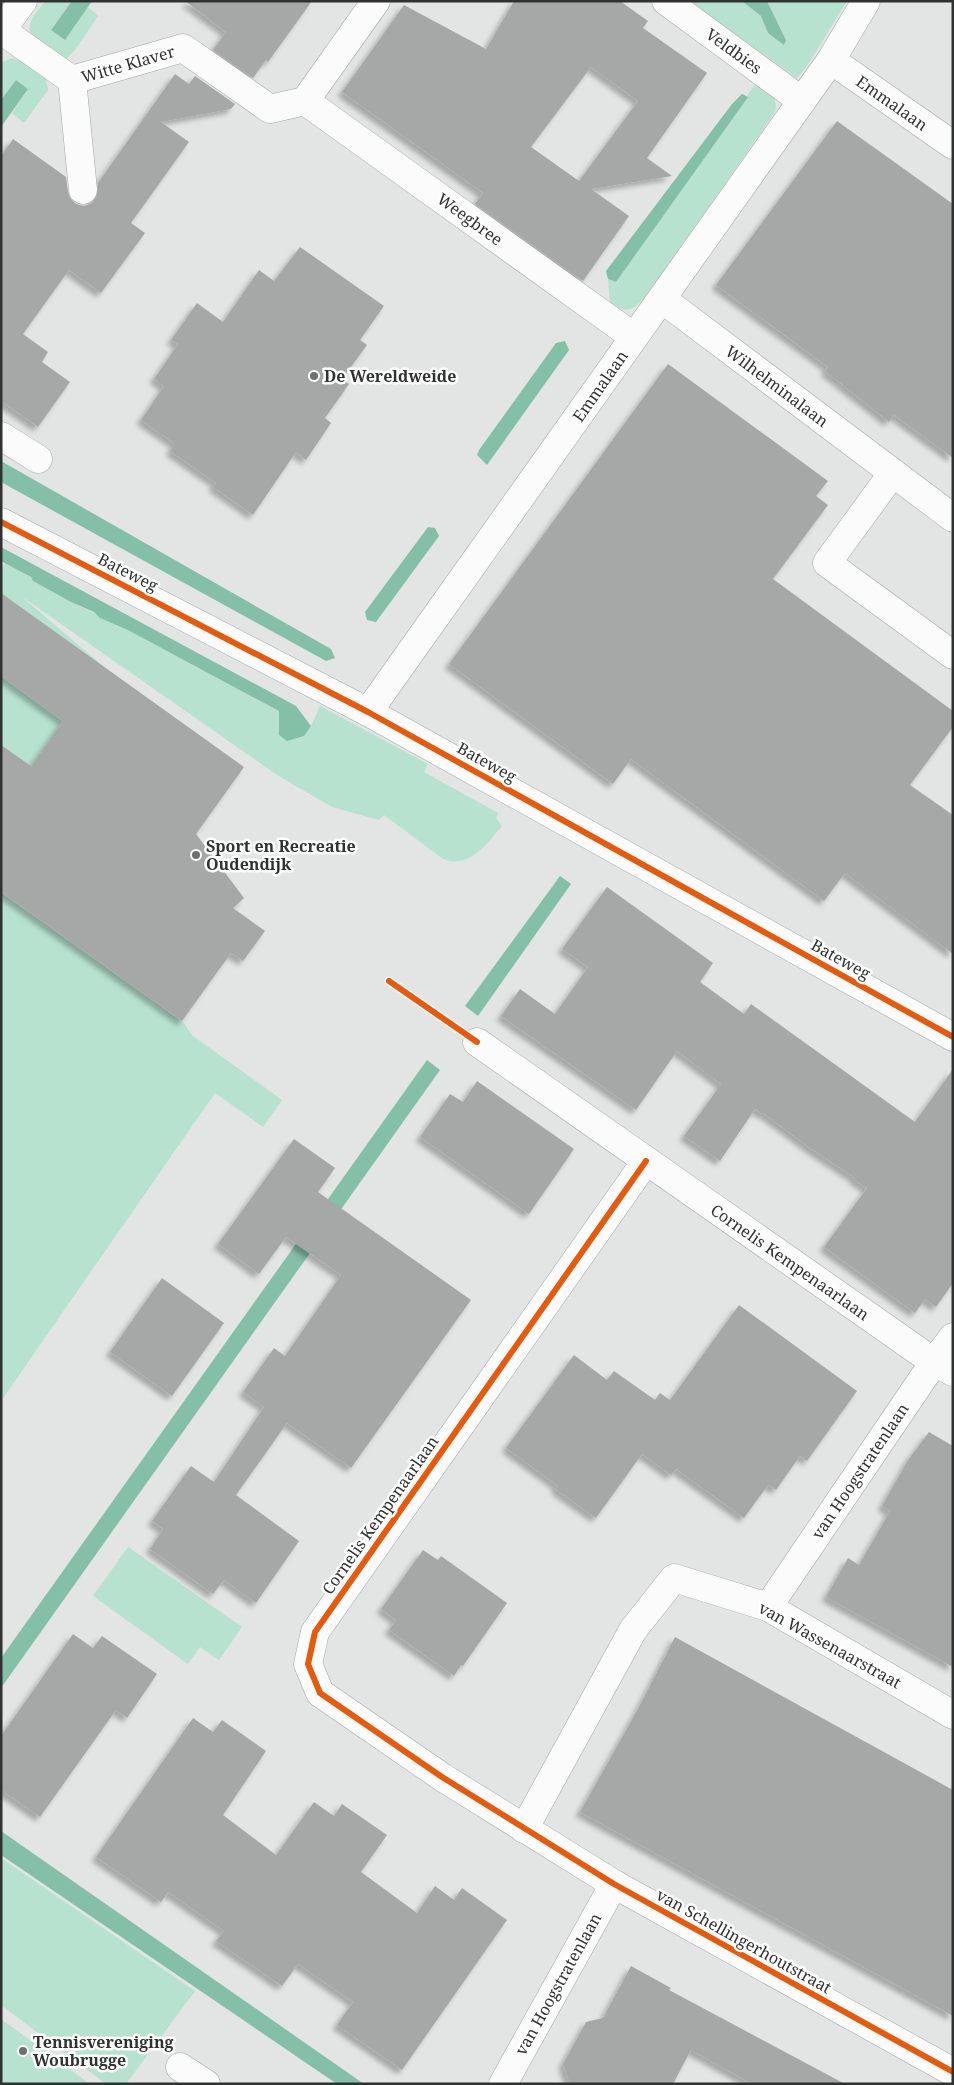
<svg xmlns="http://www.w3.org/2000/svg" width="954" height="2085" viewBox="0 0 954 2085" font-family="'Noto Serif',serif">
<defs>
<filter id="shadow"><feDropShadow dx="-4.5" dy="4.5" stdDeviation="2.5" flood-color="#0004"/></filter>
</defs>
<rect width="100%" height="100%" fill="#e2e5e3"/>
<g fill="#b6e2cf">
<path d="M45,1H72L51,30L64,40L88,7L98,16L75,50L63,62C50,53 23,41 31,21C34,14 41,7 45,1Z"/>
<polygon points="689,1 742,1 761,16 768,33 786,39 767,1 847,1 809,63 797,78"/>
<polygon points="12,58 21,61 46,79 48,90 24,123 12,113 28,89 16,80 1,100 1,63"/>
<path d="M759,79C770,90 778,97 775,112L645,298C631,311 628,313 610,304L608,279L616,282Z"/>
<path d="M6,562L31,577L33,581C64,599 95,614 128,629C179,654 229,684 279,711V735L311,726L320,706L428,764L424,772L498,813L496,818L502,826C486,844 470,869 443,859L384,815L379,820L332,807L277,775L21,596L103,666L1,808V569Z"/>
<polygon points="1,892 182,1021 193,1036 282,1100 263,1127 215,1093 1,1401"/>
<polygon points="128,1547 242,1627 219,1660 200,1647 188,1664 93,1596"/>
<polygon points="1,1858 195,1991 126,2084 106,2084 1,2005"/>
<polygon points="1,2019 90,2084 1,2084"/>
</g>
<g fill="#84bfa7">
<polygon points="72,1 92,1 65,40 51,30"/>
<polygon points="742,1 767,1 786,40 784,45 768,33 761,16"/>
<polygon points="16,80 28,89 1,127 1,100"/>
<polygon points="742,94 748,97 616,282 608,279 606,271 732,104"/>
<polygon points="565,341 569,350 487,465 477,455 479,450 556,343"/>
<polygon points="1,461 331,649 335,658 326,661 1,482"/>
<polygon points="428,527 435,528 439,536 376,622 367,620 365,612"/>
<polygon points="1,547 296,706 311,726 304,736 287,741 279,735 279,711 128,630 100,618 94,612 71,602 33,581 31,577 1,561"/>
<polygon points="560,876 571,884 478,1016 465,1006"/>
<polygon points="427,1060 440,1070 1,1688 1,1658"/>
<polygon points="1,1831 364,2084 337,2084 1,1855"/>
</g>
<g fill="#a6a8a7" fill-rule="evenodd" filter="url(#shadow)">
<polygon points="185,1 312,1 268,62 266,60 253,78 213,50 226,32"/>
<path d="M514,1H620L648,21L643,28L707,73L647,158L672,176L591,189L629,216L583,281L475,204L483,193L342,92L404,5L486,49ZM591,67L638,101L579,181L531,147Z"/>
<polygon points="175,74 189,84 195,76 235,104 231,109 161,122 189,142 131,223 145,233 101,293 69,270 23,334 48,352 42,362 70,382 38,427 1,401 1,156 13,139 66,177 68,192 71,199 76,204 84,206 92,203 97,196 98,183"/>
<polygon points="837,121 953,204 953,458 894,415 889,422 825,371 828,367 716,285"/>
<polygon points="300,247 384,306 360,340 367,345 342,379 349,384 325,418 331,423 306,460 296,452 253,515 213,487 216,483 170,451 175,444 141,420 164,386 154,379 178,344 171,340 197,303 223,322 259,270 274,281"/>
<polygon points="668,364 828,481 816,496 828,505 773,579 953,711 953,727 910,785 953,815 953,954 845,873 824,901 631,759 613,784 449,664"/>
<polygon points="1,593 244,767 196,834 244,898 233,908 265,931 243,961 231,953 182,1021 1,892 1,745 31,766 63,721 1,676"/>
<polygon points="607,887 713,963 700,982 744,1014 751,1004 915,1122 953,1069 953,1283 936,1307 925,1299 915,1313 824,1247 867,1188 854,1180 855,1178 810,1148 763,1113 762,1114 755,1109 720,1161 684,1136 721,1084 677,1051 636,1110 501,1016 520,989 555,1014 588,967 562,949"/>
<polygon points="477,1081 574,1149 529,1214 420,1137 450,1094 463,1102"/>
<polygon points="294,1139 335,1168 318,1192 471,1300 351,1468 287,1423 236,1495 299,1541 256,1603 224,1580 213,1594 150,1549 163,1529 152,1521 191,1466 214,1482 264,1407 243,1392 274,1348 285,1356 341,1275 286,1237 259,1274 218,1244"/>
<polygon points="162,1278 224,1323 172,1396 110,1352"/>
<polygon points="739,1305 857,1391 807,1461 800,1456 776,1490 768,1485 744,1518 676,1469 671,1475 642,1454 596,1518 555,1489 558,1486 506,1448 574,1355 607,1380 614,1371 655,1400 660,1393 670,1400"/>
<polygon points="929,1432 953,1446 953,1667 826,1597 848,1558 859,1565 890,1511 882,1506 908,1460"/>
<polygon points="423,1550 438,1560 441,1556 507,1603 463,1666 461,1665 454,1676 389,1630 396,1620 381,1609"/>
<polygon points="73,1634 93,1648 102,1636 157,1674 127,1718 116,1710 40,1817 1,1790 1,1736"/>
<polygon points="675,1637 953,1790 953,2016 580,1812 638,1709"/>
<polygon points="193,1718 213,1732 222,1720 266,1751 223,1815 276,1855 314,1802 334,1816 342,1804 387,1835 361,1872 417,1913 435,1886 454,1900 462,1888 507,1920 402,2070 337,2025 353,2002 298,1964 282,1986 216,1941 224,1931 168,1892 161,1902 96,1857"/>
<polygon points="631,1966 671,1988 669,1990 845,2084 752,2084 691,2050 673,2084 570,2084 563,2064 586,2022 603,2018"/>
</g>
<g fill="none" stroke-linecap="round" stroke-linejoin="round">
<g stroke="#a4a6a5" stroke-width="29">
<g id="street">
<polyline points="666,1 802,101"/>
<polyline points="1,30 72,80 83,190"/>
<polyline points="1,31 23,1"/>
<polyline points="831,60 953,145"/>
<polyline points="72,80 183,48 270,109 305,101 634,337"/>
<polyline points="305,101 376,1"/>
<polyline points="662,299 953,518"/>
<polyline points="1,436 38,459"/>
<polyline points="892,474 827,563 953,655"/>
<polyline points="1,522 368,712 953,1037"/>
<polyline points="368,712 831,60 866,1"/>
<polyline points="477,1042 934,1362 953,1372"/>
<polyline points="646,1161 315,1632 308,1664 320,1693 442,1777 614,1884 953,2072"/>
<polyline points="768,1607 934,1362 953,1337"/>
<polyline points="524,1829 633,1630 674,1578 768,1607 953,1715"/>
<polyline points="180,2067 206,2084"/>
<polyline points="503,2084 614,1884"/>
</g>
</g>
<use href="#street" stroke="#fbfbfb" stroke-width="28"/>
<g stroke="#fff" stroke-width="9">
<g id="cycleway">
<polyline points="1,522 368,712 953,1037"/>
<polyline points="389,981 477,1042"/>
<polyline points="646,1161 315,1632 308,1664 320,1693 442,1777 614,1884 953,2072"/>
</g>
</g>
<use href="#cycleway" stroke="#e8590c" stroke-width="6"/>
</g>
<g fill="#6e716f" stroke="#fff" stroke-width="2">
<circle cx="314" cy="376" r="5"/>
<circle cx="196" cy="855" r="5"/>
<circle cx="23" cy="2051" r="5"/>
</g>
<g text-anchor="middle" stroke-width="5" stroke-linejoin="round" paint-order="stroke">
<g font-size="16" fill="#303231" stroke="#fff">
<text transform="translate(734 51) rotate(36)" y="6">Veldbies</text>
<text transform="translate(128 64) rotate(-16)" y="6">Witte Klaver</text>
<text transform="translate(892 103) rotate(35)" y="6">Emmalaan</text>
<text transform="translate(470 219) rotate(36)" y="6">Weegbree</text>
<text transform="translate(600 386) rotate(-55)" y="6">Emmalaan</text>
<text transform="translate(777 386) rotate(37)" y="6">Wilhelminalaan</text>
<text transform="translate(128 572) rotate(27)" y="6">Bateweg</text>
<text transform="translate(487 762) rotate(29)" y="6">Bateweg</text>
<text transform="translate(841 959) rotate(29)" y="6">Bateweg</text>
<text transform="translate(790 1262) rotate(35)" y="6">Cornelis Kempenaarlaan</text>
<text transform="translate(860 1471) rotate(-56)" y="6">van Hoogstratenlaan</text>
<text transform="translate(380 1515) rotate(-55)" y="6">Cornelis Kempenaarlaan</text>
<text transform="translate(830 1645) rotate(29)" y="6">van Wassenaarstraat</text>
<text transform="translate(744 1941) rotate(29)" y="6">van Schellingerhoutstraat</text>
<text transform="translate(558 1984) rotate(-61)" y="6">van Hoogstratenlaan</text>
</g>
<g font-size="16" font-weight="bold" fill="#303231" stroke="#fff" text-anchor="start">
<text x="324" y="382">De Wereldweide</text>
<text x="206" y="852">Sport en Recreatie<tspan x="206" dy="18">Oudendijk</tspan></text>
<text x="33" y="2048">Tennisvereniging<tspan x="33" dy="18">Woubrugge</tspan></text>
</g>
</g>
<rect width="954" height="2085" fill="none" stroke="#303231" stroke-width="5"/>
</svg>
